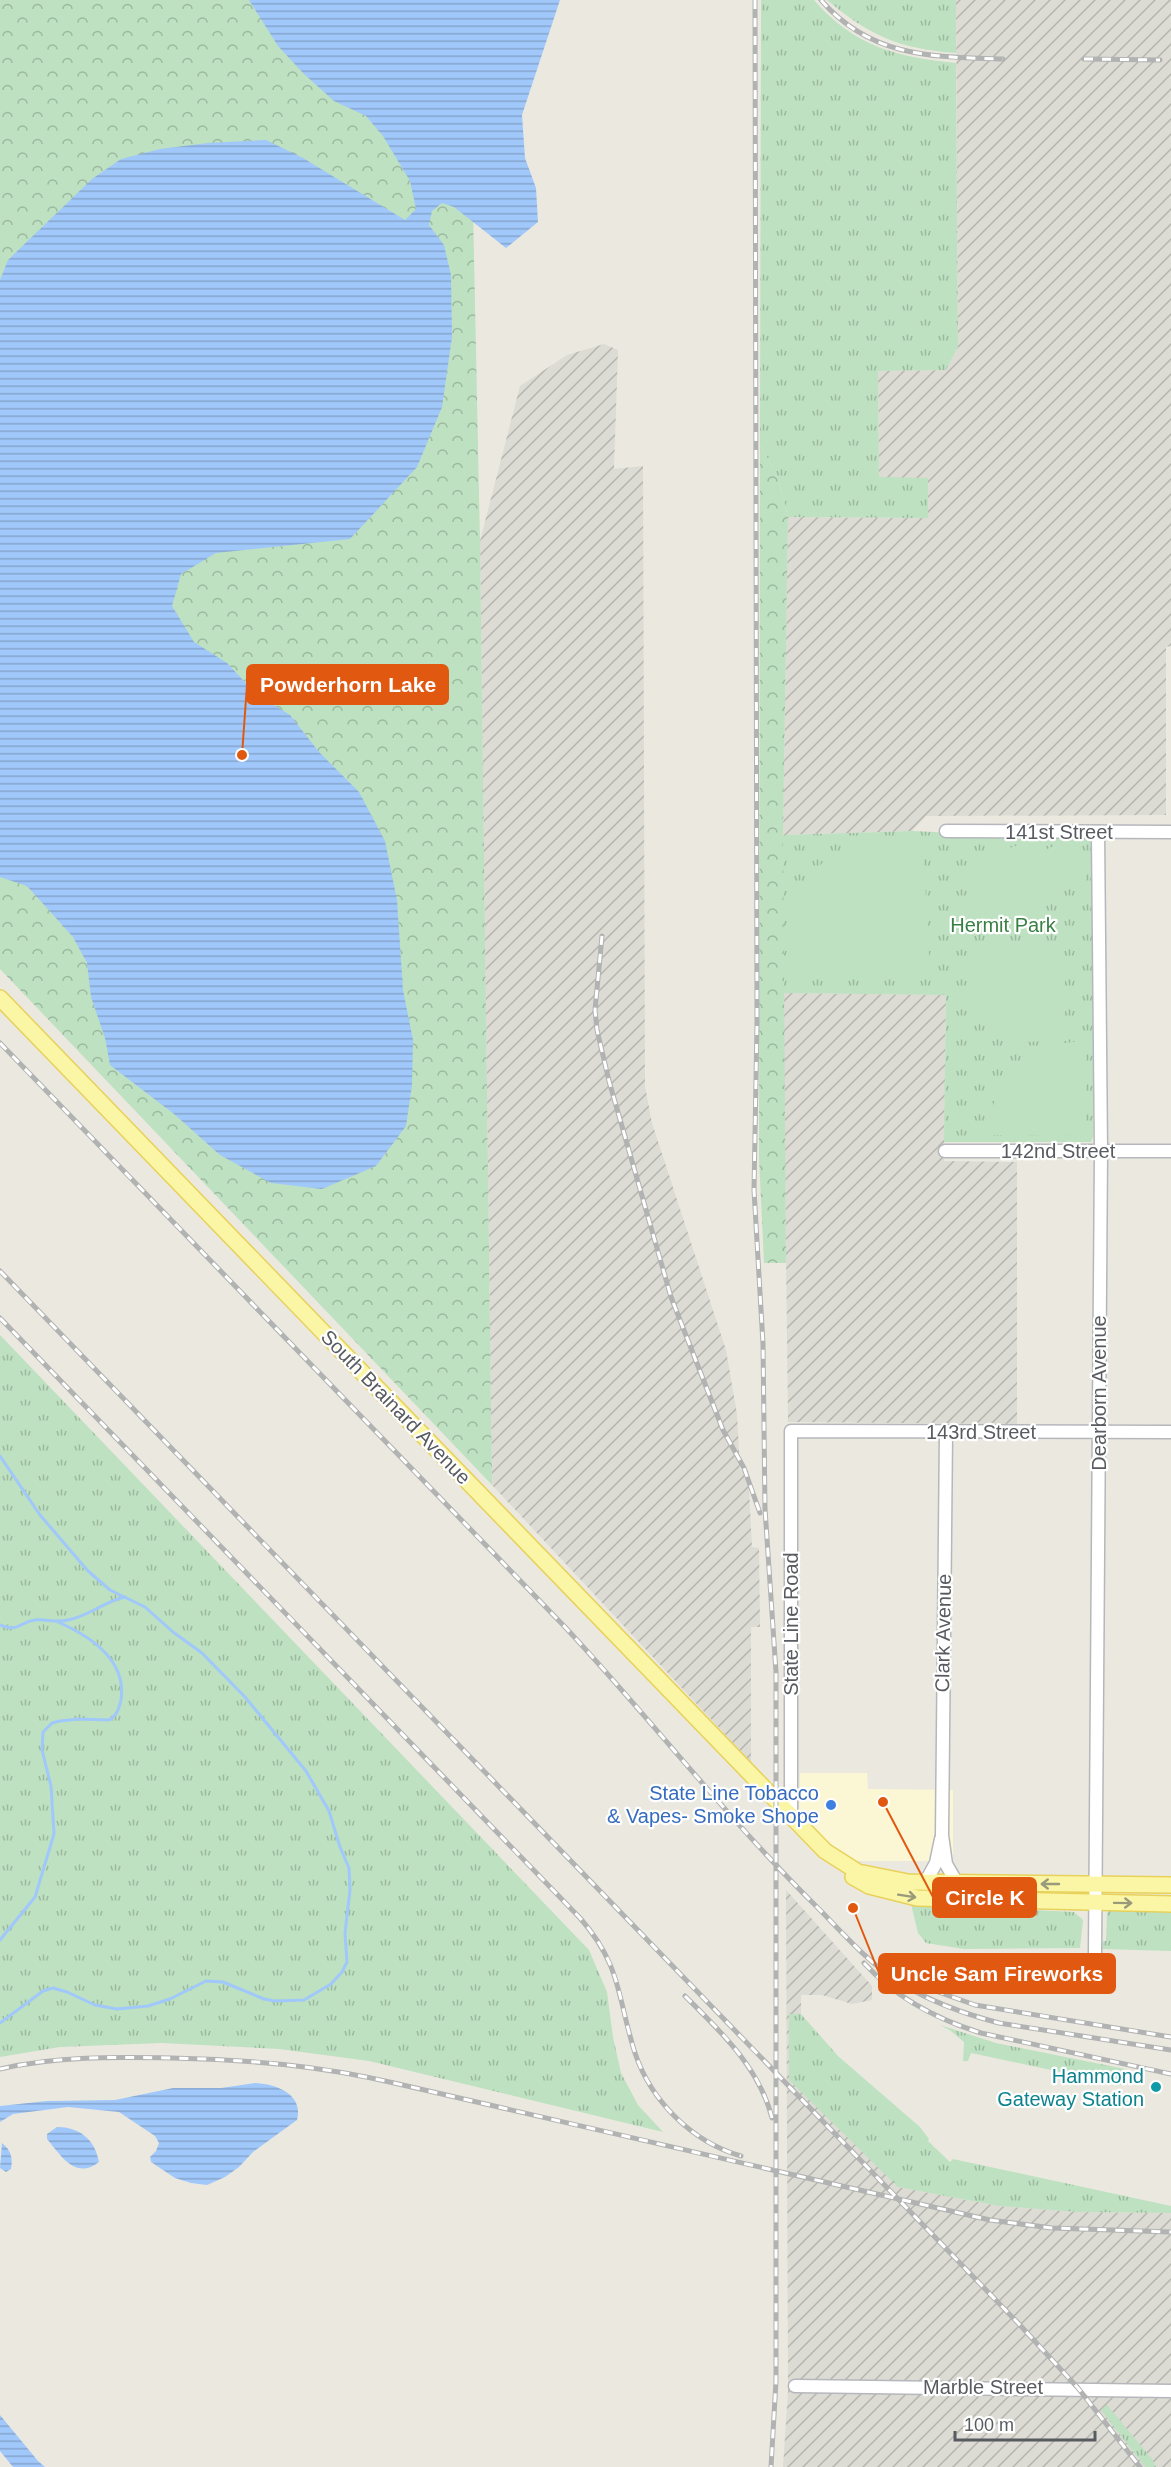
<svg xmlns="http://www.w3.org/2000/svg" width="1171" height="2467" viewBox="0 0 1171 2467" font-family="Arial,sans-serif">
<defs>
<pattern id="industrial-furrows" width="10" height="10" patternUnits="userSpaceOnUse" patternTransform="scale(1.5)"><rect width="10" height="10" fill="#dcdbd4"/><path d="M-1 1l2-2M0 10L10 0M9 11l2-2" fill="none" stroke="#b5b5af"/></pattern>
<pattern id="grass-tufts" width="24" height="20" patternUnits="userSpaceOnUse" patternTransform="scale(1.5)"><rect width="24" height="20" fill="#bde1c1"/><path d="M3 7l-1-3M5 7V3M7 7l1-3M15 17l-1-3M17 17v-4M19 17l1-3" fill="none" stroke="#9cb9a0"/></pattern>
<pattern id="forest-crowns" width="20" height="18" patternUnits="userSpaceOnUse" patternTransform="scale(1.5)"><rect width="20" height="18" fill="#bde1c1"/><path d="M2 6a3 3 0 1 1 6 0M12 15a3 3 0 1 1 6 0" fill="none" stroke="#9cb9a0"/></pattern>
<pattern id="water-rules" width="6" height="5" patternUnits="userSpaceOnUse" patternTransform="scale(1.5)"><rect width="6" height="5" fill="#a1c8fa"/><path d="M0 2.5h6" fill="none" stroke="#86a5ce"/></pattern>
</defs>
<rect width="100%" height="100%" fill="#ebe9df"/>
<polygon fill="#fbf7d4" points="800,1773 867,1773 868,1789 953,1790 953,1861 852,1861 799,1818"/>
<g fill="url(#industrial-furrows)">
<polygon points="956,0 1171,0 1171,646 1166,647 1166,815 926,816 912,831 783,835 788,517 928,518 879,477 878,371 946,370 958,347"/>
<polygon points="604,344 618,350 614,469 643,466 645,1086 652,1123 726,1350 737,1414 740,1470 748,1470 752,1547 759,1548 760,1627 751,1627 751,1762 492,1485 480,541 520,386 567,355"/>
<polygon points="783,993 946,995 944,1161 1017,1162 1017,1424 788,1422"/>
<polygon points="786,1890 872,1986 872,2000 852,2004 822,1995 801,1995 801,2014 789,2014 898,2187 999,2206 1078,2212 1171,2213 1171,2467 783,2467 788,2391"/>
</g>
<g fill="url(#grass-tufts)">
<path d="M761,0H814C855,47 897,57 956,63L958,347L946,370L878,371L879,477L928,478V518L788,517L777,475L760,445Z"/>
<path d="M827,0H956V53C900,49 870,36 827,0Z"/>
<polygon points="912,831 1092,839 1094,843 1093,1137 1091,1142 944,1142 946,995 783,993 783,835"/>
<polygon points="0,1335 589,1950 607,1992 613,2037 621,2073 638,2105 663,2132 369,2061 279,2049 162,2043 60,2047 0,2057"/>
<polygon points="911,1904 1074,1912 1083,1920 1080,1948 964,1949 926,1943 918,1933"/>
<polygon points="1116,1909 1171,1910 1171,1951 1102,1949 1103,1941 1106,1941 1107,1912"/>
<polygon points="789,2014 801,2014 838,2056 920,2127 929,2139 928,2141 950,2162 953,2159 1171,2206 1171,2213 1078,2212 999,2206 898,2187 789,2080"/>
<polygon points="940,2025 996,2043 1125,2069 1121,2085 971,2053 968,2061 963,2061 964,2042 951,2031"/>
<polygon points="1107,2405 1152,2459 1156,2467 1145,2467 1101,2410"/>
</g>
<g fill="url(#forest-crowns)">
<polygon points="0,0 475,0 469,19 480,541 492,1485 0,969"/>
<polygon points="760,445 777,475 788,517 783,835 786,1263 764,1263 759,1158"/>
</g>
<g fill="#bde1c1">
<path d="M883,842H923L930,974L924,980L791,974C791,956 789,937 791,919C799,869 836,845 883,842Z"/>
<path d="M1019,845H1039L1042,916L1038,920H964C967,876 972,858 1019,845Z"/>
<path d="M1056,845C1081,847 1090,862 1084,886L1050,883L1046,880L1045,850Z"/>
<path d="M998,945H1056L1065,953V1013L1057,1038C1034,1044 999,1045 984,1023C978,1015 976,1006 974,997C969,982 966,967 968,951Z"/>
<path d="M1073,1042H1085V1130L1079,1136L988,1135C990,1085 1022,1048 1073,1042Z"/>
</g>
<g fill="url(#water-rules)">
<polygon points="249,0 560,0 522,115 525,158 536,188 538,222 506,248 454,207 442,203 432,211 429,225 444,245 451,275 452,337 442,407 417,467 350,539 216,553 181,574 172,606 194,642 227,663 256,694 290,715 319,752 359,792 385,841 397,900 403,990 413,1040 412,1085 406,1126 376,1166 322,1189 271,1183 220,1155 174,1114 110,1065 105,1038 91,997 87,963 73,937 27,886 0,877 0,280 8,260 92,179 121,159 160,149 208,143 266,140 303,158 405,220 416,209 410,181 383,136 366,116 334,101 304,74 278,46"/>
<path d="M255,2083C276,2084 304,2094 297,2120L253,2152L239,2167L225,2177L207,2185L191,2183L175,2178L151,2162L150,2157L156,2151L159,2143L155,2136L119,2112L68,2107L13,2114L0,2122V2106L47,2101L115,2100L173,2088H221Z"/>
<path d="M57,2127C79,2127 95,2139 99,2162C75,2181 60,2154 47,2139V2134Z"/>
<path d="M2,2143C11,2150 13,2158 11,2169L6,2172L0,2168Z"/>
<polygon points="0,2415 38,2461 45,2467 13,2467 0,2451"/>
</g>
<g fill="none" stroke-linecap="round" stroke-linejoin="round">
<g stroke="#a1c8fa" stroke-width="3">
<polyline points="0,1456 40,1515 88,1571 110,1590 145,1607 173,1632 202,1653 245,1697 306,1771 329,1811 340,1847 349,1868 350,1890 345,1933 347,1962 342,1972 331,1984 304,2000 275,2001 264,1999 223,1982 206,1981 170,1999 148,2006 117,2009 95,2005 67,1992 53,1988 43,1991 0,2023"/>
<path d="M0,1625C20,1633 18,1622 35,1620C46,1619 57,1623 68,1620C89,1616 105,1601 125,1597"/>
<path d="M0,1940L35,1897L54,1834L51,1786L42,1750L43,1732L52,1723L60,1721L79,1719L109,1720C117,1716 119,1708 121,1700C127,1660 90,1636 58,1622"/>
</g>
<g stroke="#b5b7bc" stroke-width="15">
<g id="minor">
<polyline points="946,831 1171,832"/>
<polyline points="945,1151 1171,1151"/>
<polyline points="946,1432 942,1835 946,1864 957,1883"/>
<polyline points="791,1817 791,1431 1171,1432"/>
<polyline points="925,1883 936,1863 941,1839"/>
<polyline points="1095,1954 1101,1151 1098,832"/>
<polyline points="795,2386 1171,2391"/>
</g>
</g>
<g stroke="#e8d15b" stroke-width="18">
<g id="major">
<polyline points="0,998 825,1851 858,1872 908,1882 1171,1885"/>
<polyline points="853,1877 869,1886 917,1898 1171,1904"/>
</g>
</g>
<use href="#minor" stroke="#fff" stroke-width="12"/>
<use href="#major" stroke="#faf6a5" stroke-width="15"/>
<g stroke="#b1b2b2" stroke-width="5">
<g id="rail">
<polyline points="755,0 757,1024 754,1190 763,1344 765,1509 776,1672 776,2381 771,2467"/>
<path d="M821,0C871,58 934,57 1003,59"/>
<polyline points="1084,59 1160,60"/>
<polyline points="602,936 595,1010 597,1030 609,1081 671,1297 723,1430 744,1468 760,1513"/>
<path d="M0,1043L565,1627C650,1718 726,1817 815,1905C842,1932 869,1964 902,1984C933,2003 965,2014 999,2023L1171,2050"/>
<polyline points="0,1271 1018,2323 1078,2388 1140,2467"/>
<path d="M0,1318L580,1918C622,1966 617,1997 635,2053C651,2101 692,2142 741,2156"/>
<path d="M864,1963C896,1998 936,2019 981,2033L1171,2074"/>
<polyline points="903,1975 927,1988 975,2005 1171,2037"/>
<path d="M685,1996C721,2032 759,2067 772,2118"/>
<path d="M0,2069C57,2056 114,2057 172,2058C251,2060 316,2065 394,2083L990,2220L1052,2228L1171,2232"/>
</g>
</g>
<use href="#rail" stroke="#fff" stroke-width="3" stroke-dasharray="9" stroke-linecap="butt"/>
</g>
<defs><path id="oneway-shaft" d="M-6 0H5M1.5-3L5.5 0L1.5 3" fill="none" stroke-width="1.6" stroke-linecap="round" stroke-linejoin="round" transform="scale(1.5)"/></defs>
<g stroke="#99997c">
<use href="#oneway-shaft" transform="translate(1050 1884) rotate(-180)"/>
<use href="#oneway-shaft" transform="translate(907 1896) rotate(9)"/>
<use href="#oneway-shaft" transform="translate(1123 1903) rotate(1)"/>
</g>
<circle fill="#3f7fe0" stroke="#fff" stroke-width="2" cx="831" cy="1805" r="6"/>
<circle fill="#0f9aa8" stroke="#fff" stroke-width="2" cx="1156" cy="2087" r="6"/>
<g text-anchor="middle" stroke-width="4.5" stroke-linejoin="round" paint-order="stroke">
<g font-size="20" fill="#585b60" stroke="#fff">
<text x="1059" y="839">141st Street</text>
<text x="1058" y="1158">142nd Street</text>
<text transform="translate(1099 1393) rotate(-90)" y="7">Dearborn Avenue</text>
<text transform="translate(396 1407) rotate(46)" y="7">South Brainard Avenue</text>
<text x="981" y="1439">143rd Street</text>
<text transform="translate(791 1624) rotate(-90)" y="7">State Line Road</text>
<text transform="translate(943 1633) rotate(-89)" y="7">Clark Avenue</text>
<text x="983" y="2394">Marble Street</text>
</g>
<g font-size="20" fill="#387f44" stroke="#fff">
<text x="1003" y="932">Hermit Park</text>
</g>
<g font-size="20" fill="#366cbe" stroke="#fff" text-anchor="end">
<text x="819" y="1800">State Line Tobacco<tspan x="819" dy="23">&amp; Vapes- Smoke Shope</tspan></text>
</g>
<g font-size="20" fill="#0d838f" stroke="#fff" text-anchor="end">
<text x="1144" y="2083">Hammond<tspan x="1144" dy="23">Gateway Station</tspan></text>
</g>
</g>
<path fill="none" stroke="#e15910" stroke-width="2" d="M242 755L247 685M883 1802L933 1897M853 1908L879 1973"/>
<g fill="#e15910" stroke="#fff" stroke-width="2">
<circle cx="242" cy="755" r="6"/>
<circle cx="883" cy="1802" r="6"/>
<circle cx="853" cy="1908" r="6"/>
</g>
<g fill="#e15910" stroke="#e15910" stroke-width="2">
<rect x="247" y="665" width="201" height="39" rx="6"/>
<rect x="933" y="1878" width="103" height="39" rx="6"/>
<rect x="879" y="1954" width="236" height="39" rx="6"/>
</g>
<g font-size="21" text-anchor="middle" font-weight="bold" fill="#fff">
<text x="348" y="692">Powderhorn Lake</text>
<text x="985" y="1905">Circle K</text>
<text x="997" y="1981">Uncle Sam Fireworks</text>
</g>
<path d="M955 2431v9h140v-9" fill="none" stroke="#585b60" stroke-width="3"/>
<text x="964" y="2431" font-size="18" fill="#585b60" stroke="#ffffff" stroke-width="4.5" paint-order="stroke">100 m</text>
</svg>
